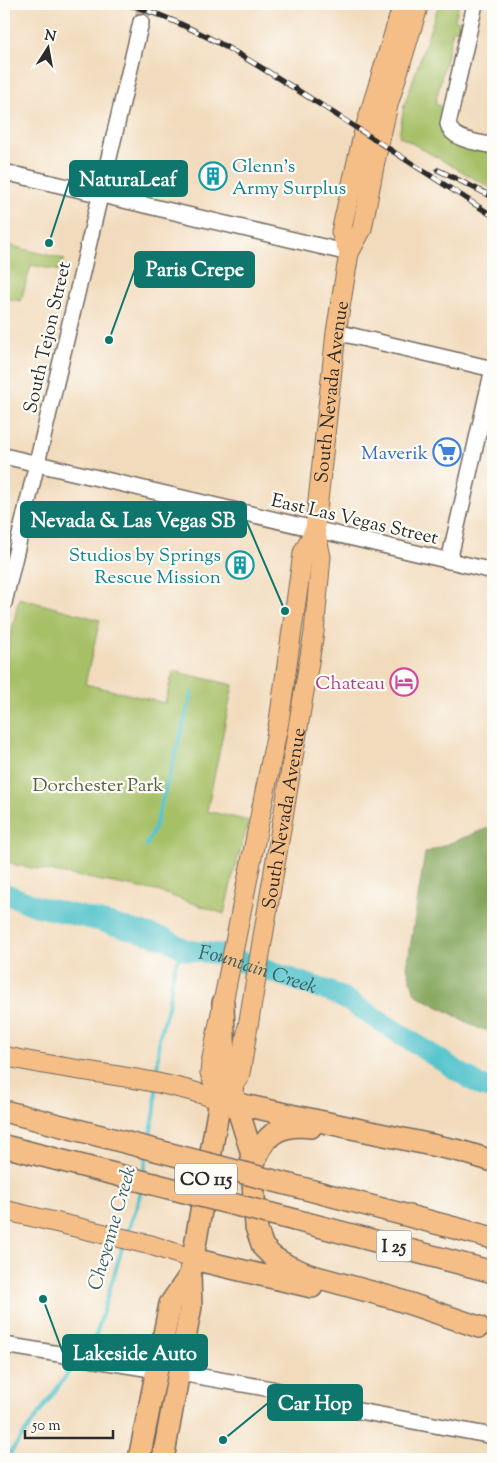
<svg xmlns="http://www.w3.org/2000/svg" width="497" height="1463" viewBox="0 0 497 1463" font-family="'Sorts Mill Goudy',serif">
<rect width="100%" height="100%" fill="#fdfcf7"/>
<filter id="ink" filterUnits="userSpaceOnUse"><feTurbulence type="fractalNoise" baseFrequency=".02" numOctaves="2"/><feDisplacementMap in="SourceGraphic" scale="10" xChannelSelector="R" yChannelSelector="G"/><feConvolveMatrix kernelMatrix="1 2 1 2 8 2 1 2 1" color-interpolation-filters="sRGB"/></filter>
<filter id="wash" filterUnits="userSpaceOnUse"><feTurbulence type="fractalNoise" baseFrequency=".0096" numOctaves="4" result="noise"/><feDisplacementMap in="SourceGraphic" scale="20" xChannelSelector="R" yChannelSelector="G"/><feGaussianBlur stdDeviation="1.12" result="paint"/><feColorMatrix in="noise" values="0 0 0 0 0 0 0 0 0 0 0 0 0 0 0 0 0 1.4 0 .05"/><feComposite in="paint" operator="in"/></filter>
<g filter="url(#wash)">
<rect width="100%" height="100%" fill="#f2dbbd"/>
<g fill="#a6c066" stroke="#687648">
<path d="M439,4H459L455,20L461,22L462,25L460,30H453L435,104L443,107C435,146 464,147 493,153V189L399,136L404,106Z"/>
<polygon points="4,244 64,259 61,271 31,265 21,301 4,298"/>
<polygon points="19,598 100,620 85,684 165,703 173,671 233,685 207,811 249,821 233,875 224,914 157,891 16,865 4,860 4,667"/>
</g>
<polygon fill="#84a65b" stroke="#586843" points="493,826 493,1032 478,1028 415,994 407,967 425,853"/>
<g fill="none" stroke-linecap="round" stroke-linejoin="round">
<g stroke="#56c4cc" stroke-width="4">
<polyline points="146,846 155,827 192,693"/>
<polyline points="157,1077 159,1038 168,1008 173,974 177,961 186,950"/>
<polyline points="149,1141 155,1110 156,1089"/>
<polyline points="143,1176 147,1156"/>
<polyline points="127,1233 138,1204 141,1188"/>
<polyline points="82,1354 96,1335 123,1245"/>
<polyline points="6,1459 76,1362"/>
</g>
<path stroke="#56c4cc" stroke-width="21" id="s1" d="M4,893L36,906L100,921L166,939L186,950L218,954L331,992L347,1000L481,1086L493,1089"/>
</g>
</g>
<g filter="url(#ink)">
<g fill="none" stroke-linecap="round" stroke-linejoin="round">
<polyline stroke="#cab8a0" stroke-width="15" stroke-dasharray="15 8" stroke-linecap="butt" points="141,22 145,4"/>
<g stroke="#71695e" stroke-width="18">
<g id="minor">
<path d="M475,4L448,124C452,141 479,142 493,146"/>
<polyline points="4,172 349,253"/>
<polyline points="336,332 493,369"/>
<polyline points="4,456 493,571"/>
<polyline points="449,561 493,369"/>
<polyline points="4,603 141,22"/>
<polyline points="4,1345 157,1370"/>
<polyline points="180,1373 271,1389 354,1410 493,1436"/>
</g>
</g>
<g stroke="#71695e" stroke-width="21">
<g id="major">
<polyline points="349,253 341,232 363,135 403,4"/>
<path d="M4,1056C76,1073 150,1075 220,1100"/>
<path id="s2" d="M222,1097L239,1078L241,1068L314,632L321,557L315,529L336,332L349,253L362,229L375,161L388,105L419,4"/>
<polyline points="220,1100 210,1073 211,1063 279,721 303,553 315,529"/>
<polyline points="4,1210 151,1245 193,1259"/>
</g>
</g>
<g stroke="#71695e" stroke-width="24">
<g id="highway">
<polyline points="223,1003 225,1068 251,1151 256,1227 263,1247 273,1257 288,1266 309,1275 393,1298 479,1327"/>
<path d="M252,1169C262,1137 276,1123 311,1127"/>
<polyline points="302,1188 493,1238"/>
<polyline points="295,1220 493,1272"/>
<polyline points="193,1259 312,1287"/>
<polyline points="139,1459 170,1304 190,1275"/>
<polyline points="163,1459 191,1306 190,1275 220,1100 460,1151 493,1161"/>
</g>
</g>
<use href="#minor" stroke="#fff" stroke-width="15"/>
<use href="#major" stroke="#f6be87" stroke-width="19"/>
<use href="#highway" stroke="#f6be87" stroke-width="21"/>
<g stroke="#2b2b2b" stroke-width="5.5">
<g id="rail">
<path d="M127,4C198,25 259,66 321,105C379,142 436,179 493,216"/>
<polyline points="438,170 493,197"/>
</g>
</g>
<use href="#rail" stroke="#fdfcf7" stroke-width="4" stroke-dasharray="11" stroke-linecap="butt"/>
<g stroke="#71695e" stroke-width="24" stroke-linecap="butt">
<g id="highway-bridge">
<polyline points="4,1111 302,1188"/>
<polyline points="4,1146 295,1220"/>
</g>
</g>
<use href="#highway-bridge" stroke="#f6be87" stroke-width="21"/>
</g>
</g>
<defs>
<g id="building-ring" transform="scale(1.4375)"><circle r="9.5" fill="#fdfcf7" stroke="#0f9aa8" stroke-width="1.5"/><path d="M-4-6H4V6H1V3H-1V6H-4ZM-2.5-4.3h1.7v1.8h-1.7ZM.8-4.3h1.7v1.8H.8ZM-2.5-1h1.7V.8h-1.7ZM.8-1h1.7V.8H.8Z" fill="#0f9aa8"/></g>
<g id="supermarket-ring" transform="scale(1.4375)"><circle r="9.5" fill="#fdfcf7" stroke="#3f7fe0" stroke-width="1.5"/><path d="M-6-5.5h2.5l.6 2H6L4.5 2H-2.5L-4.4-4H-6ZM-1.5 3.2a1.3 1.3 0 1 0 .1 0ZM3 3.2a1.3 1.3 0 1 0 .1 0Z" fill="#3f7fe0"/></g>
<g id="hotel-ring" transform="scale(1.4375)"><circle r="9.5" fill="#fdfcf7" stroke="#d1479c" stroke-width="1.5"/><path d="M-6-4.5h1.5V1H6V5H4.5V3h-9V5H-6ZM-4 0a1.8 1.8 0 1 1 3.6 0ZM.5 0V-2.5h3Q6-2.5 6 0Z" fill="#d1479c"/></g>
</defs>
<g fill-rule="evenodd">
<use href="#building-ring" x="213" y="176"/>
<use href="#supermarket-ring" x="447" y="452"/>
<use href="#building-ring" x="240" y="565"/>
<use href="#hotel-ring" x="404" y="682"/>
</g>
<g text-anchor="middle" stroke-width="4.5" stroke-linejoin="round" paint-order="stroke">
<g fill="#fdfcf7" stroke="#6a6a68" stroke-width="1">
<rect x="175" y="1163.5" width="62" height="31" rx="4"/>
<rect x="376.5" y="1230.5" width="35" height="31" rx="4"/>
</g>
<g font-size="18" font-weight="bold" fill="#2b2b2b">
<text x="206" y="1185">CO 115</text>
<text x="394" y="1252">I 25</text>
</g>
<g font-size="19" fill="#0d838f" stroke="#fdfcf7" text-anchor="start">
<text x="232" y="172">Glenn's<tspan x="232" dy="22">Army Surplus</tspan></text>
<text x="221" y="561" text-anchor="end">Studios by Springs<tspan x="221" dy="22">Rescue Mission</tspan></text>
</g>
<g font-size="19" fill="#2b2b2b" stroke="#fdfcf7">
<text transform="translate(46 337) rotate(-77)" y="7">South Tejon Street</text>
<text dy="7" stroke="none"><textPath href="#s2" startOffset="720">South Nevada Avenue</textPath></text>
<text transform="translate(355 518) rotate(13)" y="7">East Las Vegas Street</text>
<text dy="7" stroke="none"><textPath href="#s2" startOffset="289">South Nevada Avenue</textPath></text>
</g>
<g font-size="19" fill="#366cbe" stroke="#fdfcf7" text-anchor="end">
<text x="428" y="459">Maverik</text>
</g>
<g font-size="19" fill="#b23c85" stroke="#fdfcf7" text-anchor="end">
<text x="385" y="689">Chateau</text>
</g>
<g font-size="19" fill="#565f40" stroke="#fdfcf7">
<text x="98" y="791">Dorchester Park</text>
</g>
<g font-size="20" font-style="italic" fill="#3a6163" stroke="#fdfcf7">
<text dy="7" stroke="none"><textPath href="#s1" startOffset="266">Fountain Creek</textPath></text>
<text transform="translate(111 1228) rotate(-74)" y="7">Cheyenne Creek</text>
</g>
</g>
<path fill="none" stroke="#0f766e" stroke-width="2" d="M49 243L70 179M109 340L135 269M285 611L246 520M43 1299L63 1353M223 1440L268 1403"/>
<g fill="#0f766e" stroke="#fdfcf7" stroke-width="2">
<circle cx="49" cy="243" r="5"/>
<circle cx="109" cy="340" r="5"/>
<circle cx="285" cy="611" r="5"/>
<circle cx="43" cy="1299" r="5"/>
<circle cx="223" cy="1440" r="5"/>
</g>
<g fill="#0f766e" stroke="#0f766e" stroke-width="2">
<rect x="70" y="161" width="117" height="35" rx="5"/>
<rect x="135" y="252" width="119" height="35" rx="5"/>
<rect x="21" y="502" width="225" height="35" rx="5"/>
<rect x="63" y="1335" width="144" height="35" rx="5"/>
<rect x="268" y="1385" width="94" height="35" rx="5"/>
</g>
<g font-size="20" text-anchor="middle" font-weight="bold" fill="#fff">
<text x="128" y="186">NaturaLeaf</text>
<text x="195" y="276">Paris Crepe</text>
<text x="133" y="527">Nevada &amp; Las Vegas SB</text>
<text x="135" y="1360">Lakeside Auto</text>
<text x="315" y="1410">Car Hop</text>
</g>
<rect width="497" height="1463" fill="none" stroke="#fdfcf7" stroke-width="20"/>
<g transform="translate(48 48) rotate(11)" stroke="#fdfcf7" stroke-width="4" paint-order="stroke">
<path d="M0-4L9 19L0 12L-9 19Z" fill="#2b2b2b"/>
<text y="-8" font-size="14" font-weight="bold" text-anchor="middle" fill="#2b2b2b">N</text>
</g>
<path d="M25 1430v8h88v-8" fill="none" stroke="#2b2b2b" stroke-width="2.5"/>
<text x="32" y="1430" font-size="15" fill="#2b2b2b" stroke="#fdfcf7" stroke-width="4" paint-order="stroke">50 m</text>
</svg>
